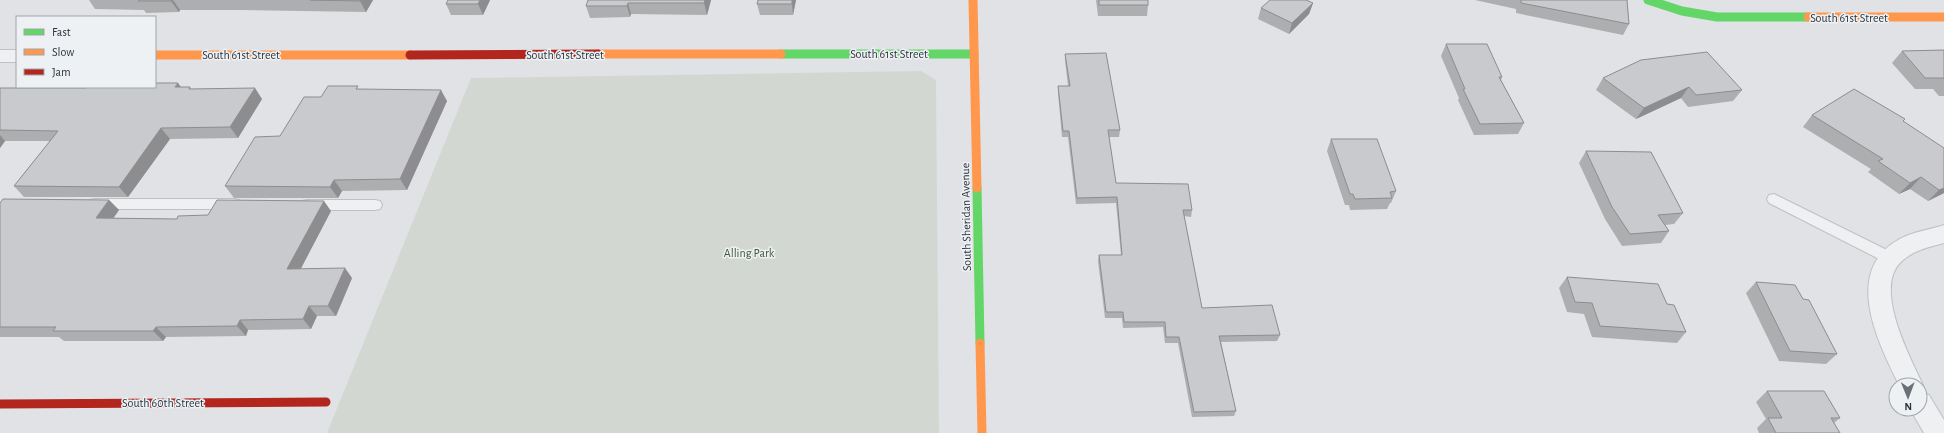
<svg xmlns="http://www.w3.org/2000/svg" width="1944" height="433" viewBox="0 0 1944 433" font-family="'Alegreya Sans',sans-serif">
<rect width="100%" height="100%" fill="#e0e2e5"/>
<polygon fill="#d2d8d1" points="921,71 936,80 939,433 327,433 471,78"/>
<g fill="none" stroke-linecap="round" stroke-linejoin="round">
<g stroke="#bec0c3" stroke-width="2">
<g id="lane">
<polygon points="1774,194 1895,254 1897,258 1895,262 1890,264 1885,262 1769,203 1767,199 1769,195"/>
<polygon points="95,199 234,199 239,200 241,204 239,208 234,209 95,209 90,208 88,204 90,200"/>
<polygon points="307,200 375,200 380,201 382,205 380,209 375,210 307,210 302,209 300,205 302,201"/>
</g>
</g>
<g stroke="#bec0c3" stroke-width="2">
<g id="street">
<rect x="0" y="50" width="17" height="12"/>
<path d="M1944,225V243C1929,247 1914,250 1902,261C1872,287 1910,357 1923,385L1920,392L1929,395L1944,420V433H1924L1910,409H1920V385H1899C1876,339 1840,265 1906,236C1918,231 1932,229 1944,225Z"/>
</g>
</g>
<use href="#lane" fill="#eff0f2" fill-rule="evenodd"/>
<use href="#street" fill="#eff0f2" fill-rule="evenodd"/>
<g stroke="#63d668" stroke-width="9">
<polyline points="1648,0 1682,11 1717,17 1808,17"/>
<polyline points="781,54 974,54"/>
<polyline points="977,188 980,343"/>
</g>
<g stroke="#ff974d" stroke-width="9">
<polyline points="973,0 977,188"/>
<polyline points="1808,17 1944,17"/>
<polyline points="598,54 781,54"/>
<polyline points="155,55 410,55"/>
<polyline points="980,343 982,433"/>
</g>
<g stroke="#b3261e" stroke-width="9">
<polyline points="410,55 598,54"/>
<polyline points="0,404 326,402"/>
</g>
</g>
<g fill="#adaeb0">
<polygon points="89,0 373,0 366,12 241,10 180,10 179,12 146,13 144,10 95,9"/>
<polygon points="490,0 483,15 451,15 446,4"/>
<polygon points="588,0 711,0 707,15 631,14 630,17 590,18 586,6"/>
<polygon points="796,0 793,15 760,15 757,4"/>
<polygon points="1096,0 1148,0 1148,5 1147,16 1098,16"/>
<polygon points="1475,0 1627,0 1629,24 1623,35 1516,13 1516,9"/>
<polygon points="1313,3 1309,14 1289,34 1258,19 1261,8"/>
<polygon points="1446,44 1502,77 1501,80 1524,123 1518,134 1474,135 1458,100 1459,98 1441,56"/>
<polygon points="1944,50 1944,96 1939,96 1933,89 1915,89 1892,63 1902,51"/>
<polygon points="1065,54 1120,130 1119,137 1109,137 1116,183 1192,210 1191,217 1184,216 1202,308 1280,335 1277,341 1221,342 1236,411 1234,416 1192,417 1178,343 1165,343 1163,327 1123,328 1122,318 1105,318 1098,261 1099,255 1121,255 1116,203 1076,204 1068,137 1062,137 1058,93 1058,86 1068,86 1065,60"/>
<polygon points="1603,78 1742,90 1733,101 1688,107 1681,98 1636,119 1596,90"/>
<polygon points="190,87 191,89 262,99 238,138 170,139 128,197 24,197 14,186 50,141 5,141 0,148 0,88 86,88"/>
<polygon points="359,89 447,101 407,190 342,191 338,198 234,198 225,186 280,136 321,97"/>
<polygon points="1812,115 1905,119 1903,121 1944,193 1928,201 1910,189 1899,194 1868,172 1871,169 1803,127"/>
<polygon points="1331,139 1396,191 1391,203 1390,203 1387,209 1350,210 1349,205 1345,205 1327,151"/>
<polygon points="1586,151 1683,213 1674,224 1665,225 1669,231 1661,243 1622,246 1605,219 1579,163"/>
<polygon points="109,200 119,210 113,218 177,219 331,211 300,269 352,278 336,316 317,316 311,329 248,330 246,336 166,337 163,341 64,341 59,337 0,337 0,203"/>
<polygon points="1567,277 1686,332 1677,343 1592,337 1584,314 1567,312 1559,288"/>
<polygon points="1756,282 1803,299 1837,354 1826,364 1779,361 1746,293"/>
<polygon points="1767,391 1840,418 1834,423 1840,433 1759,433 1757,428 1766,419 1756,402"/>
</g>
<g fill="#8d8d90">
<polygon points="172,0 173,0 180,10 179,12 171,1"/>
<polygon points="360,0 373,0 366,12 360,1"/>
<polygon points="480,0 490,0 483,15 478,4"/>
<polygon points="705,0 711,0 707,15 704,3"/>
<polygon points="792,0 796,0 793,15 792,4"/>
<polygon points="628,3 631,14 630,17 627,6"/>
<polygon points="1313,3 1309,14 1289,34 1292,23"/>
<polygon points="178,83 186,94 175,87"/>
<polygon points="1689,87 1681,98 1636,119 1644,108"/>
<polygon points="255,88 262,99 238,138 230,127"/>
<polygon points="441,90 447,101 407,190 400,179"/>
<polygon points="161,128 170,139 128,197 119,187"/>
<polygon points="0,135 5,141 0,148"/>
<polygon points="1921,177 1910,189 1899,194 1910,183"/>
<polygon points="334,180 342,191 338,198 330,187"/>
<polygon points="1944,188 1944,193 1928,201 1939,190"/>
<polygon points="109,200 119,210 106,229 96,218"/>
<polygon points="324,201 331,211 295,280 287,269"/>
<polygon points="345,268 352,278 336,316 328,306"/>
<polygon points="309,306 317,316 311,329 303,319"/>
<polygon points="240,320 248,330 246,336 237,326"/>
<polygon points="156,327 166,337 163,341 153,331"/>
</g>
<g fill="#c9cacd" stroke="#8d8d90">
<polygon points="139,0 172,0 171,1 138,1"/>
<polygon points="310,0 360,0 360,1"/>
<polygon points="448,0 480,0 478,4 446,4"/>
<polygon points="588,0 705,0 704,3 628,3 627,6 586,6"/>
<polygon points="758,0 792,0 792,4 757,4"/>
<rect x="1099" y="0" width="49" height="5"/>
<polygon points="1270,0 1306,0 1313,3 1292,23 1261,8"/>
<polygon points="1521,0 1627,0 1629,24 1521,3"/>
<polygon points="1446,44 1487,44 1502,77 1499,77 1524,123 1480,124 1463,89 1465,89"/>
<polygon points="1944,50 1944,79 1943,78 1925,78 1902,51"/>
<polygon points="1707,52 1742,90 1696,95 1689,87 1644,108 1603,78 1641,60"/>
<polygon points="1106,53 1120,130 1108,130 1116,183 1188,184 1192,210 1183,210 1202,308 1272,305 1280,335 1219,336 1236,411 1194,412 1179,337 1166,337 1165,322 1124,322 1123,312 1106,312 1099,255 1122,255 1117,197 1077,198 1069,131 1063,131 1058,86 1070,86 1065,54"/>
<polygon points="155,83 178,83 175,87 190,87 189,89 255,88 230,127 161,128 119,187 14,186 58,131 0,130 0,88 86,88 87,87 155,87"/>
<polygon points="328,86 358,86 356,89 441,90 400,179 334,180 330,187 225,186 255,137 280,136 304,97 321,97"/>
<polygon points="1854,89 1905,119 1903,121 1944,148 1944,188 1939,190 1921,177 1910,183 1878,161 1883,159 1812,115"/>
<polygon points="1331,139 1377,139 1396,191 1390,192 1392,198 1355,199 1353,194 1350,194"/>
<polygon points="1586,151 1651,152 1683,213 1658,215 1669,231 1630,234 1612,207"/>
<polygon points="3,199 109,200 96,218 177,219 178,216 208,215 217,200 324,201 287,269 345,268 328,306 309,306 303,319 240,320 237,326 156,327 153,331 53,331 56,327 0,327 0,203"/>
<polygon points="1567,277 1658,284 1667,304 1674,305 1686,332 1600,326 1592,303 1575,302"/>
<polygon points="1756,282 1795,285 1803,299 1809,300 1837,354 1790,351"/>
<polygon points="1767,391 1824,391 1840,418 1831,418 1840,433 1776,433 1768,418 1782,418"/>
</g>
<g text-anchor="middle" stroke-width="3" stroke-linejoin="round" paint-order="stroke">
<g font-size="12" fill="#2a323b" stroke="#eef1f4">
<text x="1849" y="22">South 61st Street</text>
<text x="889" y="58">South 61st Street</text>
<text x="241" y="59">South 61st Street</text>
<text x="565" y="59">South 61st Street</text>
<text transform="translate(966 217) rotate(-91)" y="4">South Sheridan Avenue</text>
<text x="163" y="407">South 60th Street</text>
</g>
<g font-size="12" fill="#415539" stroke="#eef1f4">
<text x="749" y="257">Alling Park</text>
</g>
</g>
<rect x="16" y="16" width="140" height="72" fill="#eef1f4" stroke="#a0a5aa"/>
<rect x="24" y="29" width="20" height="6" fill="#63d668" stroke="#a0a5aa"/>
<text x="52" y="36" font-size="12" fill="#2a323b">Fast</text>
<rect x="24" y="49" width="20" height="6" fill="#ff974d" stroke="#a0a5aa"/>
<text x="52" y="56" font-size="12" fill="#2a323b">Slow</text>
<rect x="24" y="69" width="20" height="6" fill="#b3261e" stroke="#a0a5aa"/>
<text x="52" y="76" font-size="12" fill="#2a323b">Jam</text>
<g transform="translate(1908 397) rotate(179)"><circle r="19" fill="#eef1f4" stroke="#a0a5aa"/>
<path d="M0-3L7 15L0 10L-7 15Z" fill="#6a7076"/>
<text y="-6" font-size="11" font-weight="bold" text-anchor="middle" fill="#2a323b">N</text>
</g>
</svg>
